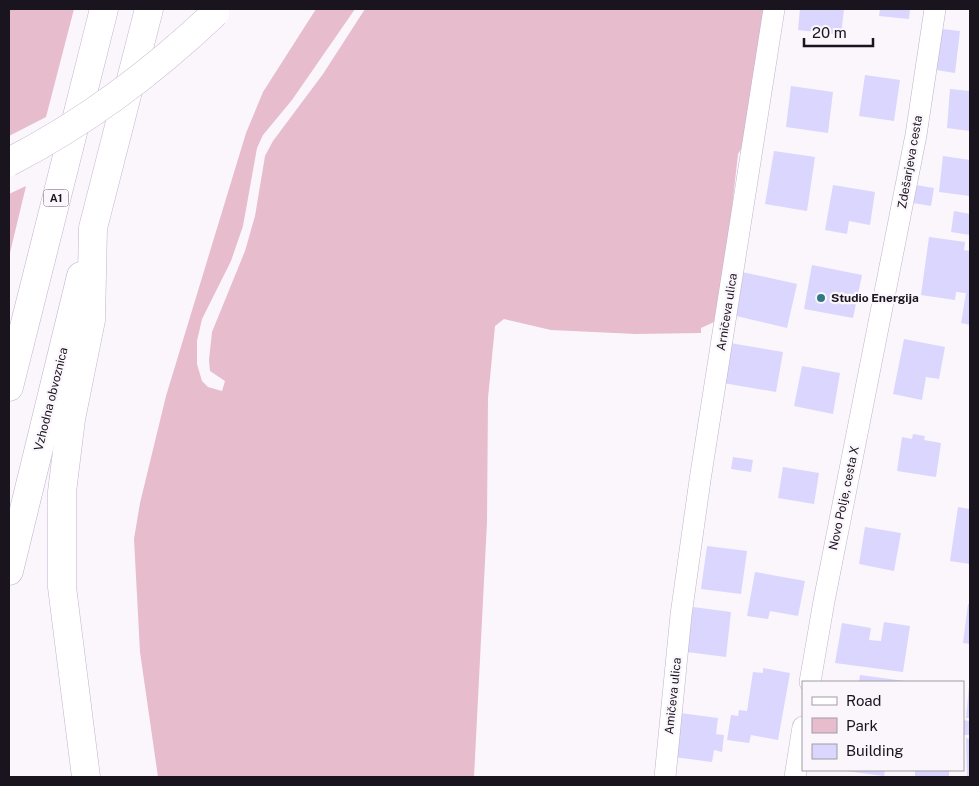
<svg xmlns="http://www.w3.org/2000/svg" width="979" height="786" viewBox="0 0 979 786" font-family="'Public Sans',sans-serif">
<rect width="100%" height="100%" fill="#faf6fc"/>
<g fill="#e7bccd">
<polygon points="9,9 74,9 46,117 9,136"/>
<polygon points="316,9 355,9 292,100 263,135 257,148 243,226 231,261 202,319 197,341 197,364 202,381 208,387 222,391 225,381 210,371 209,360 212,332 245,251 255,216 265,156 273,141 323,74 365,9 764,9 743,146 738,154 727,252 714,322 701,328 701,333 636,334 551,330 504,319 495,326 488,398 487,522 474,777 158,777 140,652 134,539 140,503 166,396 246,133 263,92"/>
<polygon points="26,186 9,257 9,194"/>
</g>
<g fill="#dbd6fd">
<polygon points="800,9 844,9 841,35 798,30"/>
<polygon points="880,9 910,9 909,19 879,16"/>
<polygon points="942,29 960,31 955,73 936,70"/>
<polygon points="865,75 900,80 894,121 859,116"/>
<polygon points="791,86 833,92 828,133 786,127"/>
<polygon points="950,89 970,91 970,131 947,128"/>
<polygon points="774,151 815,157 807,211 765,204"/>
<polygon points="943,156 970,160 970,196 939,192"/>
<polygon points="833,185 875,192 870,225 849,221 847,234 825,230"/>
<polygon points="916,185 934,188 931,206 913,203"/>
<polygon points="954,211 970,214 970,235 951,232"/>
<polygon points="929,237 965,242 964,250 970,251 970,325 961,323 966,293 956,292 955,300 921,295"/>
<polygon points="812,265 862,275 853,318 804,309"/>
<polygon points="742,272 797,284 787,328 732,315"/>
<polygon points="904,339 945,347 939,379 926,377 922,400 893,394"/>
<polygon points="730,343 783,352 776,392 723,383"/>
<polygon points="802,366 840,373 833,414 794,406"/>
<polygon points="913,434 925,436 924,440 941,443 936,477 897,471 902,437 912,439"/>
<polygon points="733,457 753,460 751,472 731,469"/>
<polygon points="783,467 819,473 814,504 778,498"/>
<polygon points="958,507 970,509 970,564 950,561"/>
<polygon points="865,527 901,533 894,571 859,564"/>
<polygon points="707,546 747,551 741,594 701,589"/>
<polygon points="755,572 805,581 798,616 770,611 768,619 747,616"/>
<polygon points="968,604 970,604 970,644 963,643"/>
<polygon points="693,607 731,612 726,657 687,652"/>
<polygon points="884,622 910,626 903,672 835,663 842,623 871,628 869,640 881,641"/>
<polygon points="763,668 790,673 778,740 751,735 749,743 727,740 731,715 738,716 739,710 747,711 753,672 763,673"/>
<polygon points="860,675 905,681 905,682 859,682"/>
<polygon points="969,686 970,686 970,718 966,718"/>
<polygon points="680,713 718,718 716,734 724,735 722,752 714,750 712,762 674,757"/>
<polygon points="963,720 970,721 970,735 963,735"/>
<polygon points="966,738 970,739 970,777 967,777"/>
<polygon points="838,770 885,770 884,776"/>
<rect x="915" y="770" width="34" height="7"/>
</g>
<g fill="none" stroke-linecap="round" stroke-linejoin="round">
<g stroke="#c2b1ce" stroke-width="22">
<g id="minor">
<polyline points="810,682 824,601 916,135 935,9"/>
<polyline points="665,777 681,615 700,480 774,9"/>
<polyline points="795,777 803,727"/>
</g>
</g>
<g stroke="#c2b1ce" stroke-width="29">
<g id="motorway">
<polyline points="9,387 104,9"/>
<polyline points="9,571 81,276"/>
<polyline points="86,777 62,587 62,492 71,419 91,320 93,228 149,9"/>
</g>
</g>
<use href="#minor" stroke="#fff" stroke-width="21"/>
<use href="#motorway" stroke="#fff" stroke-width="28"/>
<g stroke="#c2b1ce" stroke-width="29" stroke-linecap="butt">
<path id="motorway-bridge" d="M9,162C85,123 153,72 215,13"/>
</g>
<use href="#motorway-bridge" stroke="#fff" stroke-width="28"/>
</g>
<circle fill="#327984" stroke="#faf6fc" stroke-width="2" cx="821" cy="298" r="5"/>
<g text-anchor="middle" stroke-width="4.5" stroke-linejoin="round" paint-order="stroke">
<rect fill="#faf6fc" stroke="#5d5861" stroke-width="1" x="43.5" y="189.5" width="25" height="17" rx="4"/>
<g font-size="11" font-weight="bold" fill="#1a141e">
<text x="56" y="202">A1</text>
</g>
<g font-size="12" fill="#1a141e" stroke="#faf6fc">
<text transform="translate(910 162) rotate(-80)" y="4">Zdešarjeva cesta</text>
<text transform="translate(727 312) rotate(-81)" y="4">Arničeva ulica</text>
<text transform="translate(51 399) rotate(-76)" y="4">Vzhodna obvoznica</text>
<text transform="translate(844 498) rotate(-78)" y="4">Novo Polje, cesta X</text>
<text transform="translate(673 696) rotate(-84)" y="4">Amičeva ulica</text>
</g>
<g font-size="12" font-weight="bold" fill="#1a141e" stroke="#faf6fc" text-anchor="start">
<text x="831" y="302">Studio Energija</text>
</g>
</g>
<rect width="979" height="786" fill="none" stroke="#1a141e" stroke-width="20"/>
<rect x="802" y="681" width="162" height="90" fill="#faf6fc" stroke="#a09ca3"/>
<rect x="812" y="697" width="25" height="8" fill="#ffffff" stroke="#a09ca3"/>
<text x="846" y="706" font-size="15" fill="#1a141e">Road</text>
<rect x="812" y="718" width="25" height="15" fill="#e7bccd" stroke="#a09ca3"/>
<text x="846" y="731" font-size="15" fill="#1a141e">Park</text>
<rect x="812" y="744" width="25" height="15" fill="#dbd6fd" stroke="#a09ca3"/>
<text x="846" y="756" font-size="15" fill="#1a141e">Building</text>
<path d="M804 38v8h69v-8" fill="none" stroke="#1a141e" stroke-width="2.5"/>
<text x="812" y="38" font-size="15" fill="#1a141e" stroke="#faf6fc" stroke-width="4" paint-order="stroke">20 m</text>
</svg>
